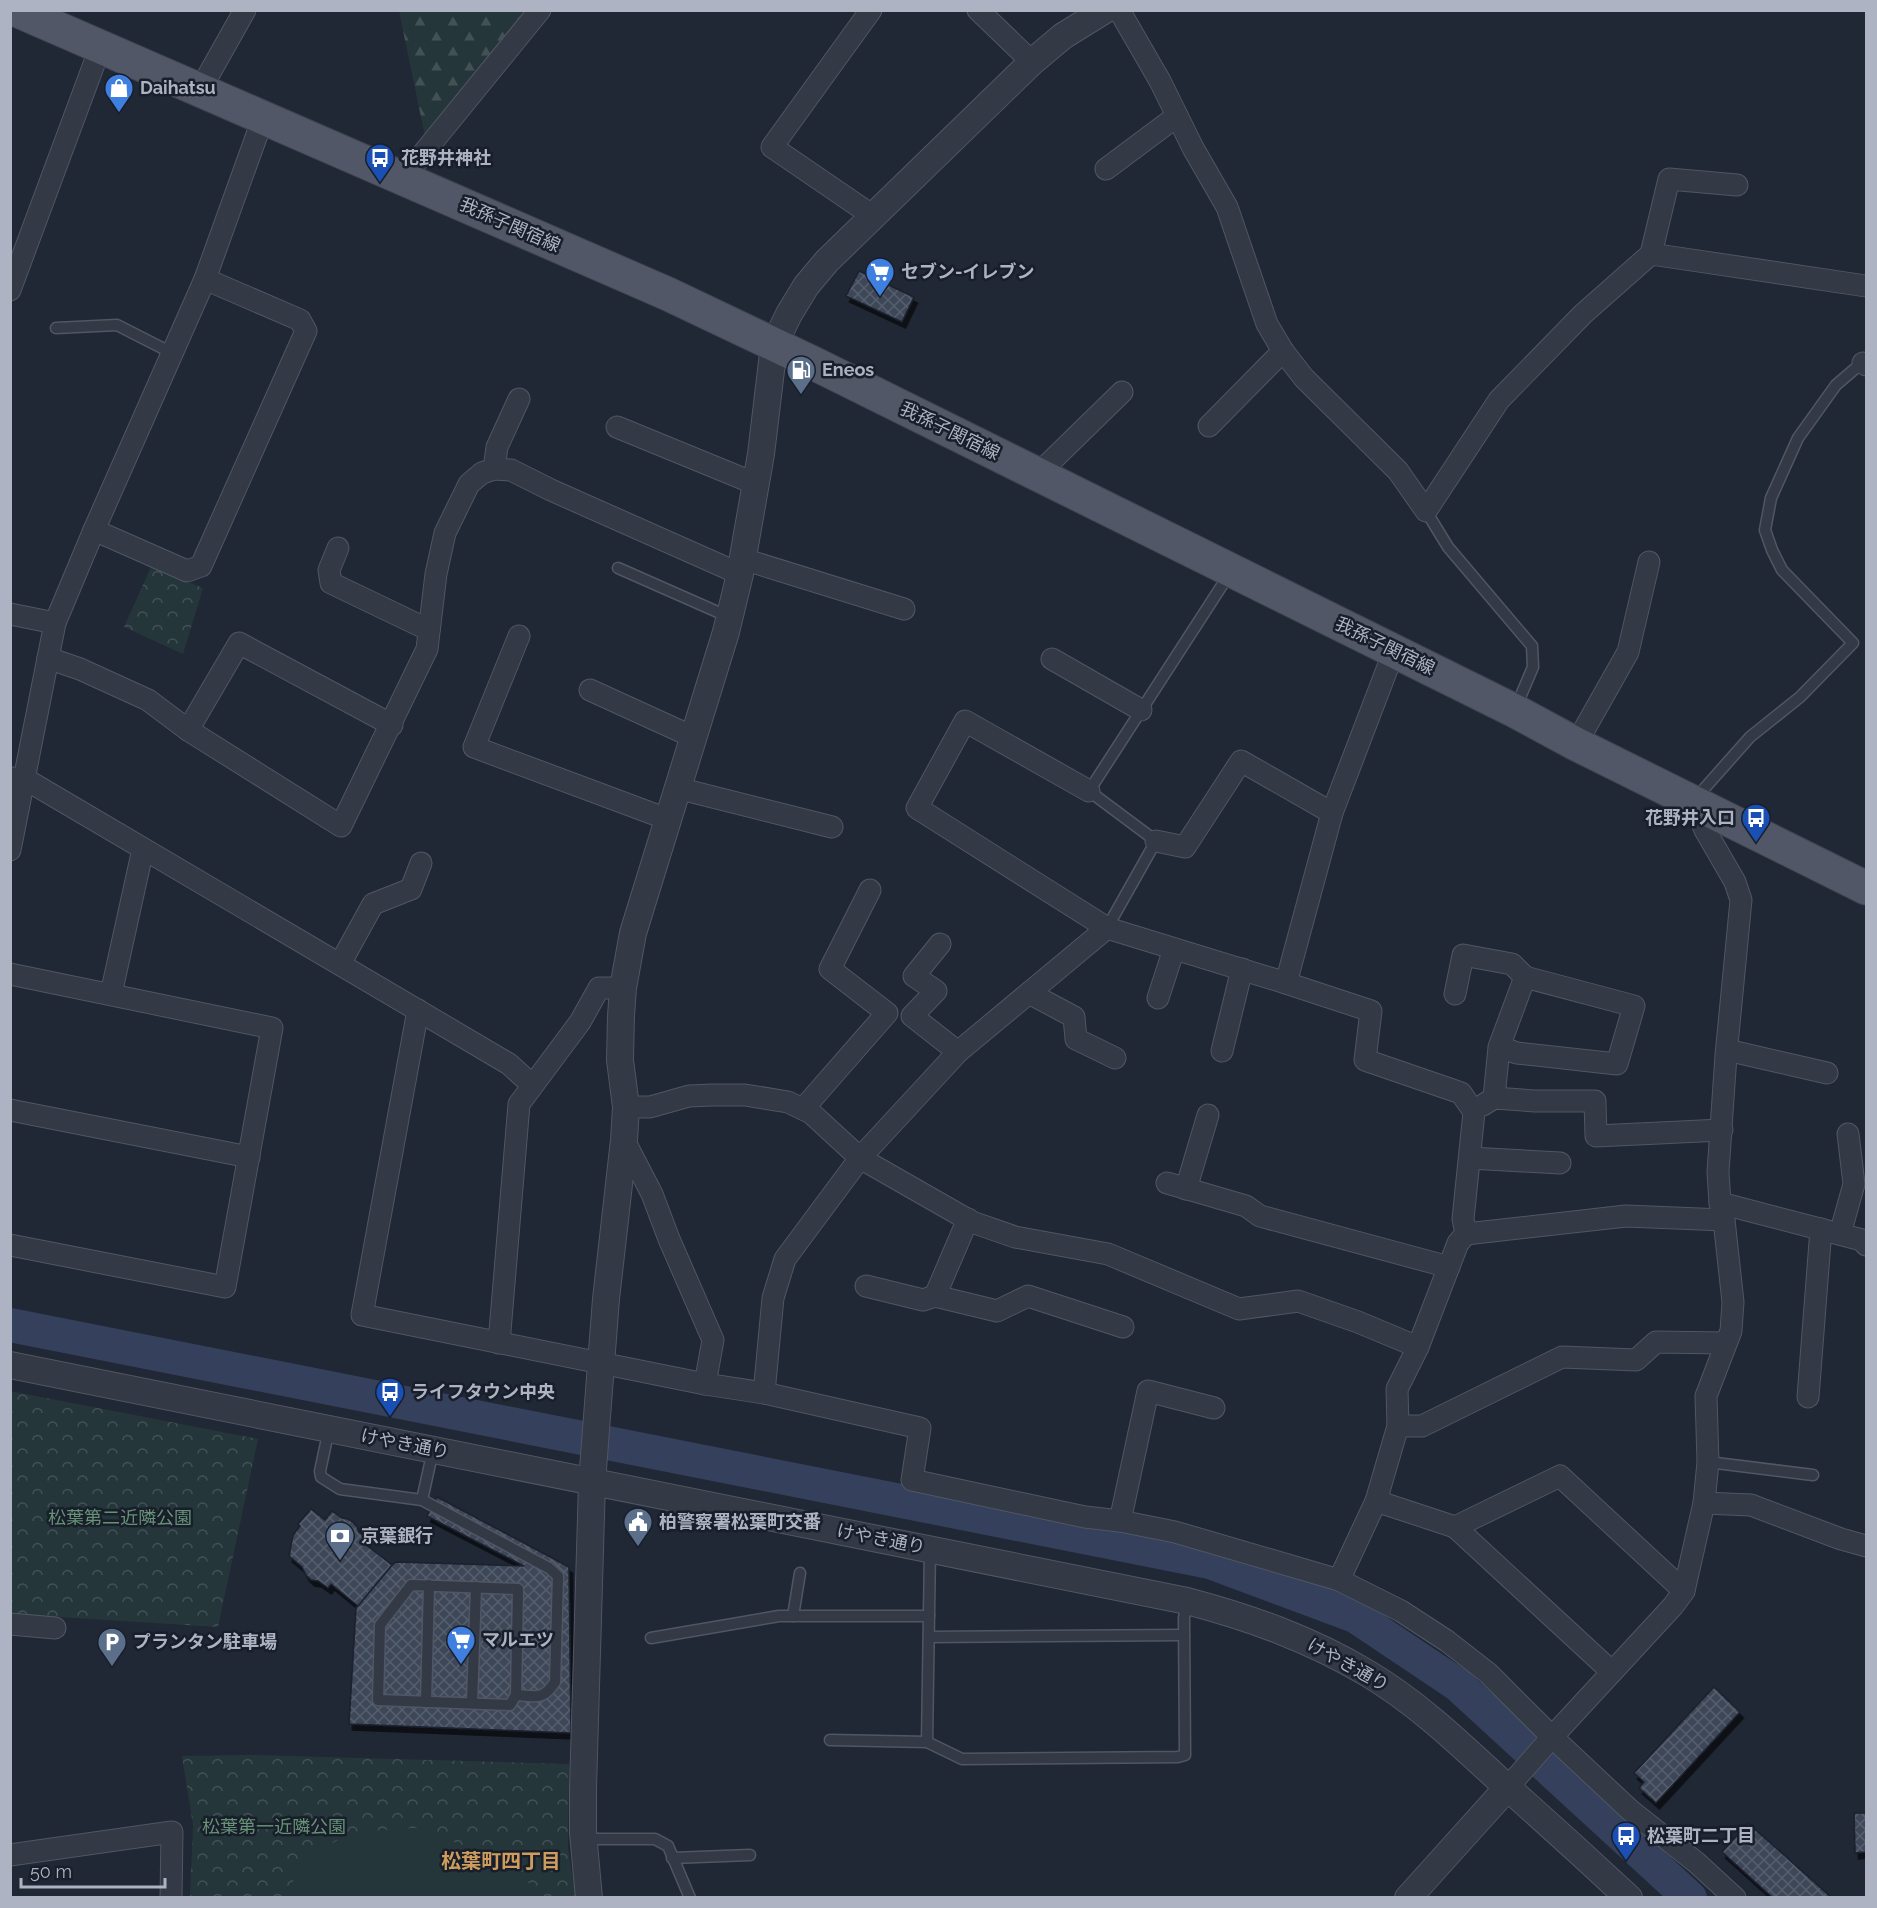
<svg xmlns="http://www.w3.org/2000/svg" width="1877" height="1908" viewBox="0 0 1877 1908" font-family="Raleway,'Noto Sans JP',sans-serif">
<defs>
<pattern id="forest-firs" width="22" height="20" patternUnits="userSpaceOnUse" patternTransform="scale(1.5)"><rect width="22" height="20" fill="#25363a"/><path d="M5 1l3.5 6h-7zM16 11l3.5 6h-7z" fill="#425155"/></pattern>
<pattern id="park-crowns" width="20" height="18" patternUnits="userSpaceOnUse" patternTransform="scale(1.5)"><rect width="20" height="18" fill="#25363a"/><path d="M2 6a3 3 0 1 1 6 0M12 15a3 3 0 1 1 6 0" fill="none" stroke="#425155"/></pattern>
<pattern id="building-cross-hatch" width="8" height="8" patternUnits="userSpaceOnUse" patternTransform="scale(1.5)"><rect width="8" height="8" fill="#3e4658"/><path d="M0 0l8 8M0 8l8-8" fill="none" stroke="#575e6e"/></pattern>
<filter id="shadow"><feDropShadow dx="3.5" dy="6" stdDeviation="0" flood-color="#0009"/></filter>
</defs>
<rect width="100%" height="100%" fill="#202735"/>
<polygon fill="url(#forest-firs)" points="399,11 528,11 426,141"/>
<g fill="url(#park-crowns)">
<polygon points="151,567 203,588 183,654 124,627"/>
<polygon points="10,1391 258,1439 218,1627 11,1614"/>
<polygon points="250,1755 569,1764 568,1849 576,1897 190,1897 193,1825 182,1756"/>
</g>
<polygon fill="#25363a" points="415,1828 462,1845 513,1870 545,1897 282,1897 310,1858 350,1832"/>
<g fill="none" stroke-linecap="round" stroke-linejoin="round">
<polyline stroke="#34405c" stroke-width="34" points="10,1325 1210,1562 1355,1616 1458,1685 1690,1898"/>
</g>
<g fill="url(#building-cross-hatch)" stroke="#1b202d" stroke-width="1.5" filter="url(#shadow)">
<polygon points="859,271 914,297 902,322 846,296"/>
<polygon points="437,1497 569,1567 571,1733 349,1724 356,1608 392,1565 396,1562 524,1566 427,1516"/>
<polygon points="311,1509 325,1520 332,1511 342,1518 348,1519 353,1522 357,1527 359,1532 367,1539 364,1543 392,1565 358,1606 331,1584 328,1588 318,1581 311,1580 306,1575 302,1567 289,1556 293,1535 300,1526 298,1524"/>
<polygon points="1714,1687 1740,1712 1656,1803 1639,1788 1644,1782 1634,1773"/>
<polygon points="1854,1813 1866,1813 1866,1852 1855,1853"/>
<polygon points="1748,1823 1832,1898 1773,1898 1722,1852"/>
</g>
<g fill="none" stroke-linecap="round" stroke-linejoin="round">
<g stroke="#515664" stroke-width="13">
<g id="service">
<polyline points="56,328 117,325 172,353"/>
<polyline points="1426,511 1448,547 1532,646 1533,667 1516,707"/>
<polyline points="618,568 729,617"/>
<polyline points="1695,799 1750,737 1800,697 1853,643 1782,570 1772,550 1765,530 1771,498 1798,438 1836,385 1864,361"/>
<polyline points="1107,928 1156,841 1089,791 1230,573"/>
<path d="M329,1429L320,1471L321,1477L340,1489L422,1500L549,1568L558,1576L555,1682C543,1701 535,1696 516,1695"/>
<polyline points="1708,1462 1813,1475"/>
<polyline points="422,1500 433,1450"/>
<polygon points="411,1585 518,1589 516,1695 510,1705 378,1700 380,1625"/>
<polyline points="793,1616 800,1573"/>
<polyline points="929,1637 1184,1635"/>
<polyline points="651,1638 779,1616 929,1616"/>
<polyline points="426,1702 429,1585"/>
<polyline points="472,1703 476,1587"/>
<polyline points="830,1740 927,1742 930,1549"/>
<polyline points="927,1742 962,1759 1178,1757 1185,1755 1184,1618 1187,1601"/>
<polyline points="584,1839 655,1839 668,1846 690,1898"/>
<polyline points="672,1858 750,1855"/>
</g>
</g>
<g stroke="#515664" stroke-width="23">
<g id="minor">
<polyline points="871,10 772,147 873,216"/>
<polyline points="978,10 1032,62"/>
<polyline points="1119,10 1160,81 1193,148 1227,207 1267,324 1283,351 1304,378 1398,471 1426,511 1499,400 1583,314 1651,254 1866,286"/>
<polyline points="200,90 245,10"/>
<polyline points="1106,169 1177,116"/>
<polyline points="405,180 408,172 540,10"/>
<polyline points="1651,254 1669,179 1737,185"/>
<polyline points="10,290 100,48"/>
<polyline points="1863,363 1866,365"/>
<polyline points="1209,426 1283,351"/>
<polyline points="617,427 756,484"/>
<polyline points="494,469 497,447 519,399"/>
<polyline points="1038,474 1122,392"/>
<polyline points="94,530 187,571 201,566 306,331 300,320 205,279"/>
<polyline points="338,548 329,570 331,583 429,630"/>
<polyline points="743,559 904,609"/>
<polyline points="10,614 55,623"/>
<polyline points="519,636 474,747 667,819"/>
<polyline points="48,658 80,669 148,700 188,730 341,826 427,649 436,574 445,533 469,484 482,473 494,469 511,470 551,490 740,574"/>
<polyline points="1052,659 1141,710"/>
<polyline points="590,690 693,737"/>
<polyline points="188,730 239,643 392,725"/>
<polyline points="1576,744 1628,652 1649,562"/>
<polyline points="11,778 25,779 509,1064 532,1085"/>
<polyline points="677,788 832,827"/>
<polyline points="1089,791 965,721 917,808 1107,928 1286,983 1332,813 1394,651"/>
<polyline points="1156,841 1185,847 1241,761 1332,813"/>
<polyline points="10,850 55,623 94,530 205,279 263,118"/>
<polyline points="940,944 914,976 936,991 912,1016 958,1052"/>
<polyline points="340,964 373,904 411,889 421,863"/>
<polyline points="10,974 272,1028 225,1287 10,1245"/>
<polyline points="1286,983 1371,1011 1365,1060 1461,1093 1474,1112 1463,1219 1466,1234"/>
<polyline points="1029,993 1074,1017 1076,1039 1115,1058"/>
<polyline points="111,994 143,849"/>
<polyline points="1455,994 1463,955 1512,964 1525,977"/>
<polyline points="1158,998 1174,949"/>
<polyline points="418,1010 362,1315 705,1384 764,1393 920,1428 912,1480 1085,1517 1120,1521 1175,1532 1339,1580 1401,1611 1447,1641 1488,1673 1552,1737 1630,1810 1697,1863 1735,1898"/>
<polyline points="1727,1050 1827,1073"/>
<polyline points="1222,1051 1242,969"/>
<polyline points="1494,1098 1499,1047 1525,977 1634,1006 1617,1064 1517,1053 1499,1047"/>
<polyline points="1483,1105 1494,1098 1535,1101 1595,1101 1596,1136 1722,1130"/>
<polyline points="626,1107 650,1107 689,1096 712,1095 745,1095 788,1102 811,1113 860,1158 972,1222 1015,1237 1108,1254 1239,1309 1298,1301 1358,1322 1418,1347"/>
<polyline points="803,1109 887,1013 830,969 870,890"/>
<polyline points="10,1110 249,1157"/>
<polyline points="624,1140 652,1194 669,1239 713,1340 705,1384"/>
<polyline points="1470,1158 1560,1163"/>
<polyline points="1167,1183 1246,1206 1260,1216 1449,1267"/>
<polyline points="1186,1189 1208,1115"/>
<polyline points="1720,1203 1862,1240 1866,1245"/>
<polyline points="968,1219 935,1296 997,1311 1028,1296 1123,1327"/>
<polyline points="1840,1234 1854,1184 1848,1134"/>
<polyline points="866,1286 923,1300 935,1296"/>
<polyline points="499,1343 519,1104 580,1022 599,988 623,988"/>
<polyline points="764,1393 773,1298 785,1259 860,1158 958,1052 1107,928"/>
<polyline points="1808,1397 1821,1229"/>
<polyline points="1398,1426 1422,1426 1562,1357 1636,1360 1656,1342 1725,1343"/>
<polyline points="1376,1501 1455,1527 1560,1476 1684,1591"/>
<polyline points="1704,1503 1751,1505 1841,1539 1866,1546"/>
<polyline points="1120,1521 1148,1391 1214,1408"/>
<polyline points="1455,1527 1612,1672"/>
<polyline points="1339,1580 1376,1501 1398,1426 1397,1389 1418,1347 1458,1243 1466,1234 1626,1216 1724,1220"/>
<polyline points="10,1624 55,1628"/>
<polyline points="1508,1787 1552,1737 1673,1606 1684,1591 1704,1503 1708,1462 1706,1396 1731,1331 1733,1302 1724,1220 1720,1203 1718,1172 1726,1055 1741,900 1735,882 1705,830 1693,801"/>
<polyline points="10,1855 172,1832 171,1898"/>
</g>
</g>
<g stroke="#515664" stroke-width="28">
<g id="tertiary">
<path d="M10,1365L1187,1601C1251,1618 1310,1639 1367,1673C1416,1702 1457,1741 1498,1779C1542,1818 1586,1858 1629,1898"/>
<polyline points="589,1898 583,1833 583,1788 592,1482 606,1299 624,1140 626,1107 620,1060 621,1016 623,988 633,933 726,632 740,574 761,454 774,345 789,314 806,286 827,261 1032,62 1063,36 1105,10"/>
<polyline points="1408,1898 1508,1787"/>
</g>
</g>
<g stroke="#3d4250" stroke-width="35">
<polyline id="primary" points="16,10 668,294 813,363 1515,711 1576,744 1866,888"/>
</g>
<use href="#service" stroke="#343946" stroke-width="10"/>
<use href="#minor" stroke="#343946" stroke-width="21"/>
<use href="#tertiary" stroke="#343946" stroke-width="26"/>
<use href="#primary" stroke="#515766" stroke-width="33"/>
</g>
<defs>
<g id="shop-pin" transform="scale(1.5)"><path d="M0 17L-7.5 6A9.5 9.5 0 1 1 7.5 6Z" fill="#3f7fe0" stroke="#191e2b"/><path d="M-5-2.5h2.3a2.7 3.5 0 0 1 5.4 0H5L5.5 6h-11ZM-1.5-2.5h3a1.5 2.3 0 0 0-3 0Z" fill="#fff"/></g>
<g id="bus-pin" transform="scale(1.5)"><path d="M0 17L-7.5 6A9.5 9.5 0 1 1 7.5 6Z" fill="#1a4fb4" stroke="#191e2b"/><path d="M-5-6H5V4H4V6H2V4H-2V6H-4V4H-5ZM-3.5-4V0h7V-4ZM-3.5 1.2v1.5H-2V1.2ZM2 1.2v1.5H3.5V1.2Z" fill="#fff"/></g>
<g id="supermarket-pin" transform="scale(1.5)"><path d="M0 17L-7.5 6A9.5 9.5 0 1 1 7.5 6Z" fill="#3f7fe0" stroke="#191e2b"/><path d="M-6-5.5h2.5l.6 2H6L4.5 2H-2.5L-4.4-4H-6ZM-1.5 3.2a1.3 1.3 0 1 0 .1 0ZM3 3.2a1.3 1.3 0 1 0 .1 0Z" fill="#fff"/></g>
<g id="fuel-pin" transform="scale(1.5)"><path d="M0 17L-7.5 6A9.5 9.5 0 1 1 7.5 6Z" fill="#5c6f8a" stroke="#191e2b"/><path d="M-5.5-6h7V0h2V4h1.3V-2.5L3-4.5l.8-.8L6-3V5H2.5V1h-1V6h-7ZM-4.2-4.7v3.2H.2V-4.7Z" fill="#fff"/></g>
<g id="civic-pin" transform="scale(1.5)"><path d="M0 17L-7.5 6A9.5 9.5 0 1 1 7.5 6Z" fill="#5c6f8a" stroke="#191e2b"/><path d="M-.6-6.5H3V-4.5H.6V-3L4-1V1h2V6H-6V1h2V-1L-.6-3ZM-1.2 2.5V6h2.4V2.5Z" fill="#fff"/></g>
<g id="bank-pin" transform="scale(1.5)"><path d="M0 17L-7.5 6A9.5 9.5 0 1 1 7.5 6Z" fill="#5c6f8a" stroke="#191e2b"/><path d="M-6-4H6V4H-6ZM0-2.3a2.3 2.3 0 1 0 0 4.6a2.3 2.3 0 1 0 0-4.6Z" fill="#fff"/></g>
<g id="parking-pin" transform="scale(1.5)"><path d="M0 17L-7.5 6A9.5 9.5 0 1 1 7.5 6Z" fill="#5c6f8a" stroke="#191e2b"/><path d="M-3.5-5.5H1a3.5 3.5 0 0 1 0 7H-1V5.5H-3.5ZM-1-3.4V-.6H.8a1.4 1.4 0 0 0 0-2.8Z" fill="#fff"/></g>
</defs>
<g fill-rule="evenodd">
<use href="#shop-pin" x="119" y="88"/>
<use href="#bus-pin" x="380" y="158"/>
<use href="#supermarket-pin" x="880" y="272"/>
<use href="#fuel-pin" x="801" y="370"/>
<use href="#bus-pin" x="1756" y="818"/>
<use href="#bus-pin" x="390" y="1392"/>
<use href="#civic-pin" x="638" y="1522"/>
<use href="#bank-pin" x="340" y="1536"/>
<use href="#supermarket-pin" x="461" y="1640"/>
<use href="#parking-pin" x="112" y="1642"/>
<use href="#bus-pin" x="1626" y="1836"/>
</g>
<g text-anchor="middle" stroke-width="5" stroke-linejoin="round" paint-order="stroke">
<g font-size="18" font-weight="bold" fill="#aeb3c3" stroke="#191e2b" text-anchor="start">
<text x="140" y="94">Daihatsu</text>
<text x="401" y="164">花野井神社</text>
<text x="901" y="278">セブン-イレブン</text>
<text x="822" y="376">Eneos</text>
<text x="1735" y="824" text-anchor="end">花野井入口</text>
<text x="411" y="1398">ライフタウン中央</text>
<text x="659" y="1528">柏警察署松葉町交番</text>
<text x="361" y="1542">京葉銀行</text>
<text x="482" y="1646">マルエツ</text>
<text x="133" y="1648">プランタン駐車場</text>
<text x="1647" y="1842">松葉町二丁目</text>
</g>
<g font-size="18" fill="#aeb3c3" stroke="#191e2b">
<text transform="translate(510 225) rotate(24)" y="6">我孫子関宿線</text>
<text transform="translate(950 431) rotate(26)" y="6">我孫子関宿線</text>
<text transform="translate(1385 646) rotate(26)" y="6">我孫子関宿線</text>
<text transform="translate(405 1444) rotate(11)" y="6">けやき通り</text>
<text transform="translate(881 1539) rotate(11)" y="6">けやき通り</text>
<text transform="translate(1348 1665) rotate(29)" y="6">けやき通り</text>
</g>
<g font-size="18" fill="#669276" stroke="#191e2b">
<text x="120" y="1524">松葉第二近隣公園</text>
<text x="274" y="1833">松葉第一近隣公園</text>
</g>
<g font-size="20" font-weight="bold" fill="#ce9d5d" stroke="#191e2b">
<text x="501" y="1868">松葉町四丁目</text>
</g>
</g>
<rect width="1877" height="1908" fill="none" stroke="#aeb3c3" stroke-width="24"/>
<path d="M21 1878v9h144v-9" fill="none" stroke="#aeb3c3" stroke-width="3"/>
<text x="30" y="1878" font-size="18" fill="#aeb3c3" stroke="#191e2b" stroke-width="4.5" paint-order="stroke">50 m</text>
</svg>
